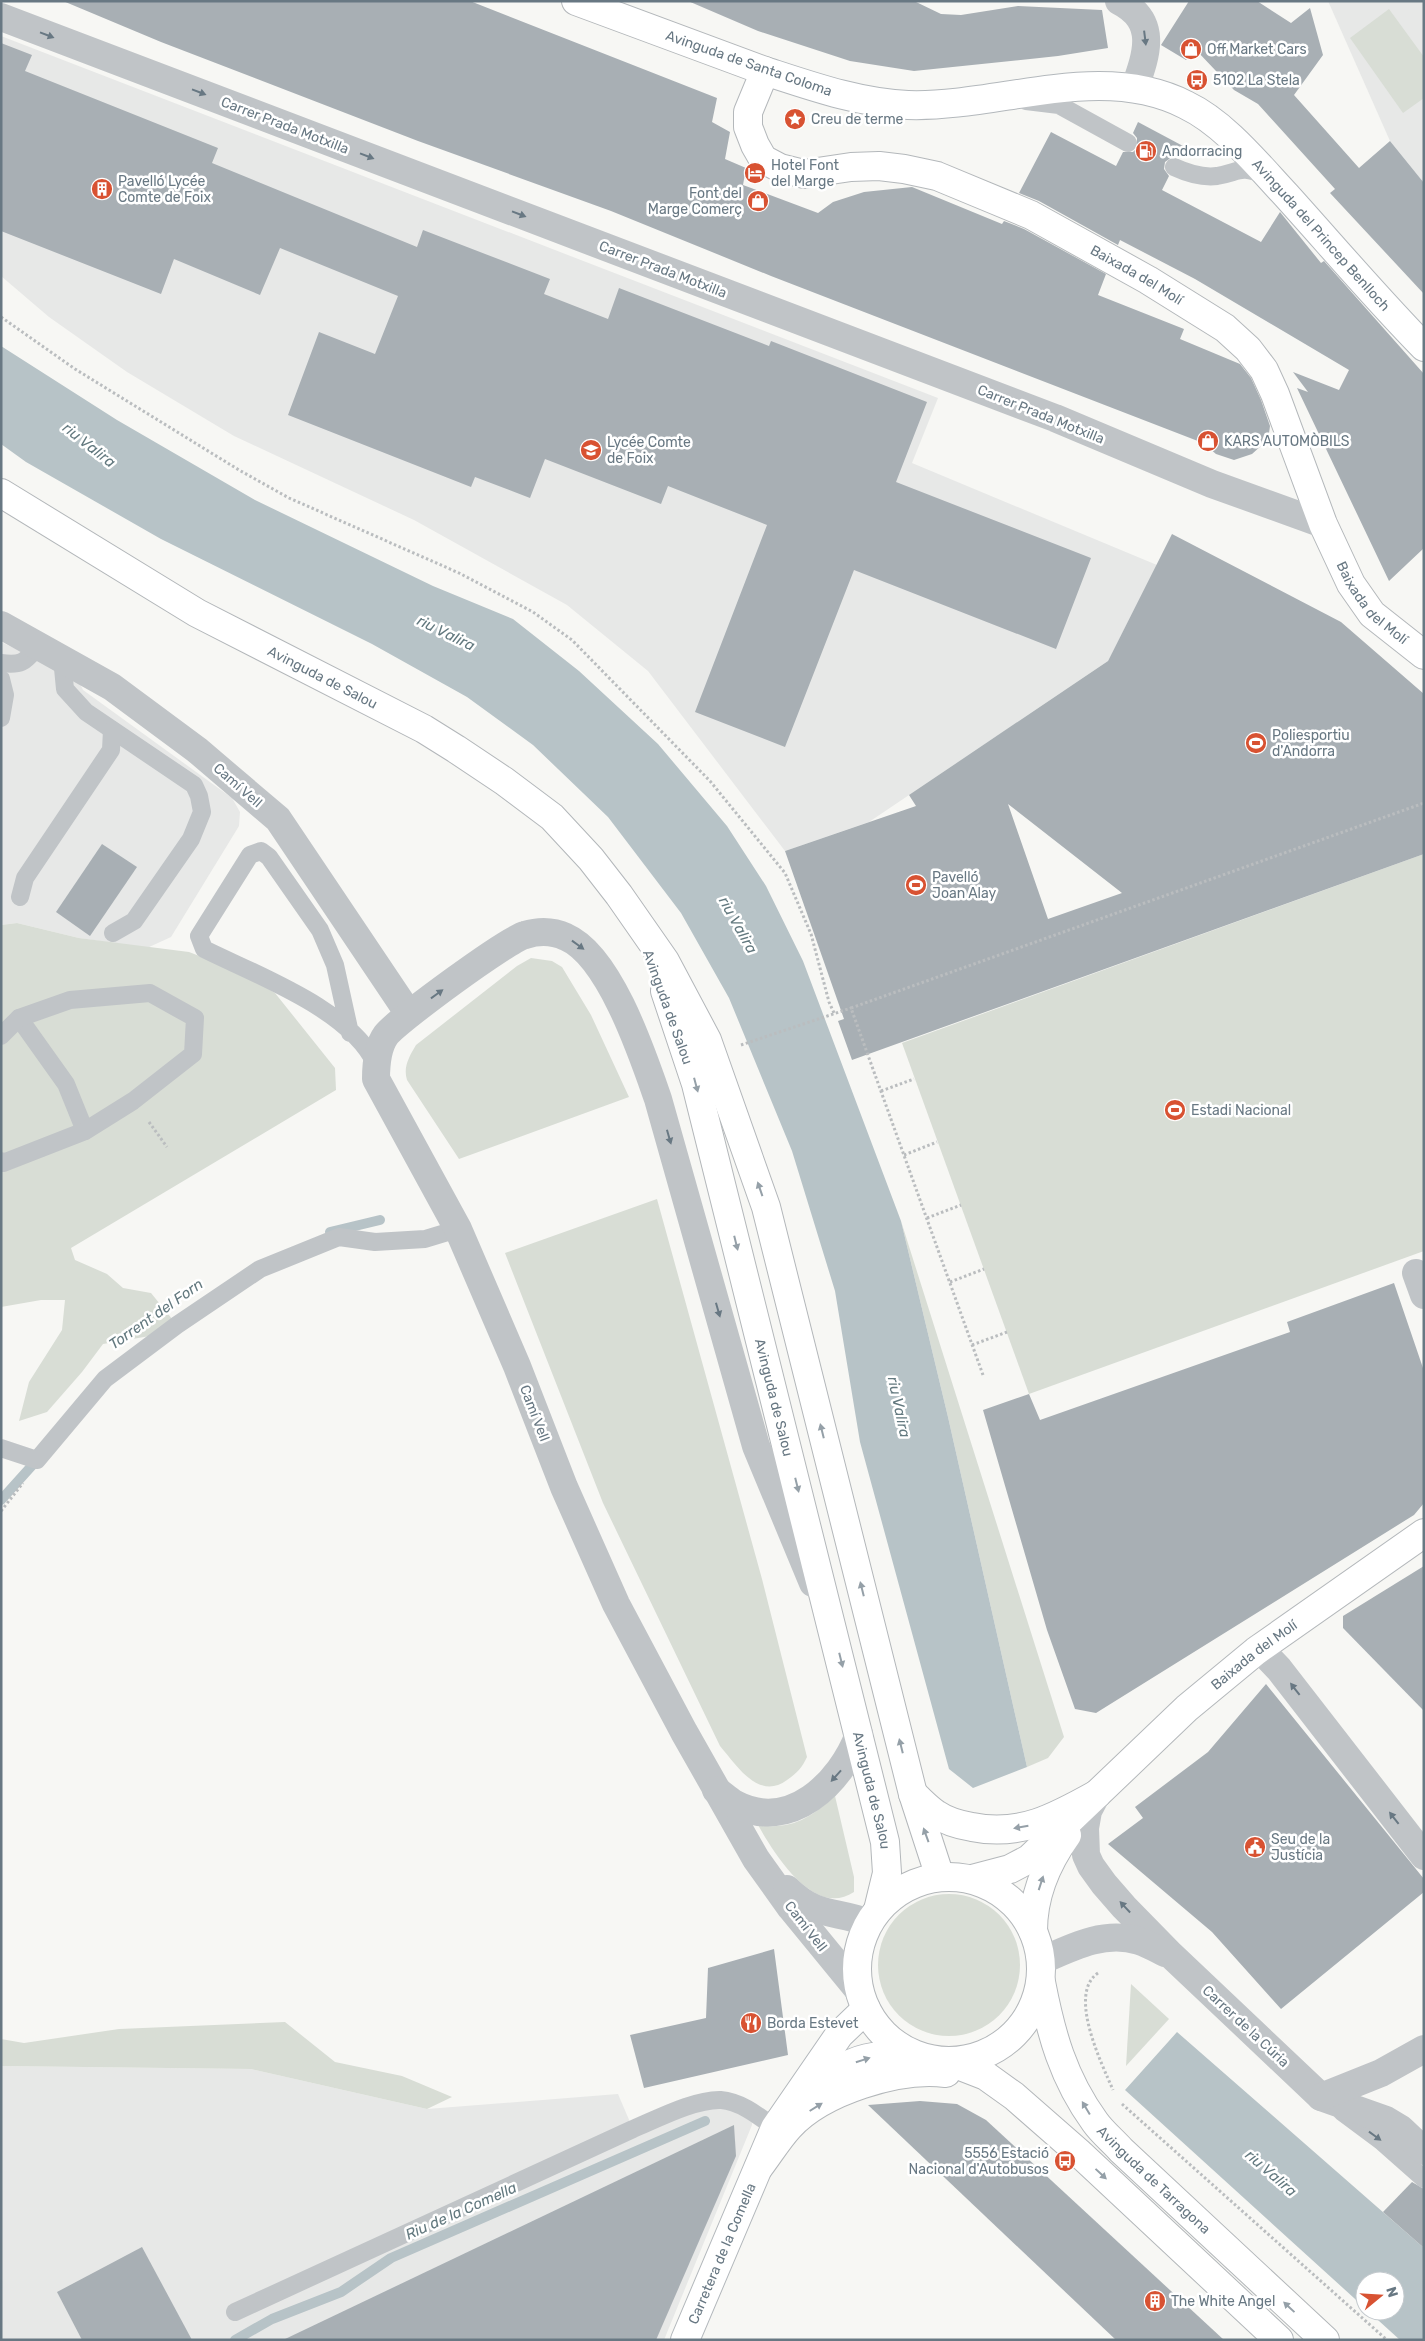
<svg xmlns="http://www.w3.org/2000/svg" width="1425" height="2341" viewBox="0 0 1425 2341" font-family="Rubik,sans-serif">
<rect width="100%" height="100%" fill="#f7f7f4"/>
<g fill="#e7e8e7">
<polygon points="1328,1 1424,1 1424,183 1390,141"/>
<polygon points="1,36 938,398 912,463 1157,565 1108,661 869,822 785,851 648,671 567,605 414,520 234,436 127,372 49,317 1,276"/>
<polygon points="1,642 77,677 83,690 232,798 240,812 239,826 171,937 147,948 79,938 17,923 1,925"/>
<polygon points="1,2066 251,2069 427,2109 618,2094 633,2129 688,2106 753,2111 752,2125 664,2340 1,2340"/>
</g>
<g fill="#d8ddd5">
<polygon points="1389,9 1424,57 1424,98 1403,113 1350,38"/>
<polygon points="1424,854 1424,1251 1029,1394 902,1043"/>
<polygon points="17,923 79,938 189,952 246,974 275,993 335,1068 336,1090 71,1248 75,1260 107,1274 123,1288 151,1293 177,1325 150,1336 103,1344 82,1372 47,1412 19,1421 29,1382 62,1330 65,1300 41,1300 1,1307 1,925"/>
<path d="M531,958L552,961L562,967L591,1015L629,1097L459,1159L407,1080C403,1067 409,1057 416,1045L517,966Z"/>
<path d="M657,1199L762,1579L807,1757C802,1768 797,1773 787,1780C759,1801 737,1766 720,1746L603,1503L505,1253Z"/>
<polygon points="901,1221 1064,1737 1048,1758 1027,1767 948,1417"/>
<path d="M835,1796L854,1877V1892C814,1919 774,1853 758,1825C792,1830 810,1818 835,1796Z"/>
<circle cx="949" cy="1965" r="71"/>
<polygon points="1131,1984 1169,2019 1126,2066"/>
<polygon points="285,2022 335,2062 402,2076 452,2097 427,2109 251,2069 1,2066 1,2039 24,2043 119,2029"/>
</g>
<g fill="#b7c3c7">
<polygon points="1,346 117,420 255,500 433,586 513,619 579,671 658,744 727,826 766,886 803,961 901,1221 948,1417 1027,1767 973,1788 949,1769 860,1442 835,1291 792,1151 729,998 681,913 608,817 533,745 467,697 372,644 161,539 26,462 1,444"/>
<polygon points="1177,2032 1424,2248 1424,2340 1400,2340 1368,2311 1395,2311 1395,2281 1365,2281 1365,2308 1125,2090"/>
</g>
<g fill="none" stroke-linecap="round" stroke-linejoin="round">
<g stroke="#b7c3c7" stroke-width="10">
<polyline points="330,1232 380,1220"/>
<polyline points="1,1500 37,1460 37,1457"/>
<polyline points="235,2340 272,2319 341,2292 391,2258 705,2121"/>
</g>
</g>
<g fill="#a8afb4" fill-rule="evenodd">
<polygon points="63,1 470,1 717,98 712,122 730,132 725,159 746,168 743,185 818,213 833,202 864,192 912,187 1002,224 1004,221 1024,229 1106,274 1098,295 1184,329 1180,339 1240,364 1251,378 1261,400 1270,426 1269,433 1262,445 1252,454 1234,460 1216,454 1203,443 771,276 611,211 418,141 161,42"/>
<polygon points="688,1 914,1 941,14 961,15 1018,6 1102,10 1108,48 1058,56 914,71 850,61 758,31"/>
<polygon points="1189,1 1257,1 1291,23 1310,8 1323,55 1294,95 1359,168 1390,141 1424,183 1424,294 1330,193 1335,189 1258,104 1234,90 1197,51 1186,60 1161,45"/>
<polygon points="1,43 32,55 25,71 218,148 212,163 417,247 423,230 550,279 544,294 608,319 619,288 769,346 771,341 927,402 896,482 1091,558 1056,649 854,570 785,747 695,712 767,525 668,486 661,504 545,459 530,498 475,477 471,487 288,415 319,332 375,354 398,296 280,248 260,295 174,259 161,294 1,231"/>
<polygon points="1138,122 1183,146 1178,157 1172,157 1165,162 1164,169 1169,176 1162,190 1261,242 1280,212 1321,263 1324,261 1424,374 1424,548 1389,581 1297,388 1308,392 1293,372 1339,390 1349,370 1195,279 1120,240 1118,245 1039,201 1019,193 1051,132 1116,166 1123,152 1133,152 1137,148 1137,138 1133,133"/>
<path d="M1172,534L1341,622L1424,694V854L852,1060L838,1021L844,1019L785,851L916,806L909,795L1108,661ZM1008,804L1122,893L1048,919Z"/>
<polygon points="102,844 137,867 90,936 56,912"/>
<polygon points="1394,1283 1424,1371 1424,1503 1414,1515 1096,1713 1075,1709 1047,1630 983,1410 1029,1394 1040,1420 1290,1332 1287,1322"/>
<polygon points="1424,1566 1424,1711 1343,1628 1343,1616"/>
<polygon points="1266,1684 1424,1879 1424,1892 1281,2009 1212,1932 1108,1844 1143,1818 1135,1807 1208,1752"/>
<polygon points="774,1949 788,2055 644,2088 630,2035 706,2018 708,1968"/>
<polygon points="920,2101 957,2104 986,2120 1224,2340 1116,2340 868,2105"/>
<polygon points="734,2125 736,2156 656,2340 283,2340"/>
<polygon points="1412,2182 1424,2189 1424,2248 1383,2212"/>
<polygon points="142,2247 192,2340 82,2340 57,2292"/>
</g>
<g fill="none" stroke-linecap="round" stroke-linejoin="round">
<g stroke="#b3b8bc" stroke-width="30">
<g id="secondary">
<path id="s1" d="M765,71C811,86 859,103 908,105C999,108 1100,61 1186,105C1224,123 1257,164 1286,195C1332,246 1376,298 1424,347"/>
<path d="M807,2091C825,2077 850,2060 873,2057C887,2055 903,2056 917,2056"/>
<path id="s2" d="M685,2340L775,2128L839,2035L866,2009"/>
</g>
</g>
<g stroke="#b4b8bb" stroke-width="30">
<g id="primary">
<path id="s3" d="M576,1L765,71L748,112V127L755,145L763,159L780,168L804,174L851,167L879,166L904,169L937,176L1031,215L1148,280L1225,328L1248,349L1264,370L1275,394L1323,524L1351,584L1372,614L1424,655"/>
<path id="s4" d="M972,1879L1010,1869L1029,1859L1187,1708L1256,1651L1424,1533"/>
<path d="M1033,1931C1033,1895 1046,1864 1067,1835"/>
</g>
</g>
<g stroke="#b3b7ba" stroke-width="30">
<g id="highway">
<path id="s5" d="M1,493L197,613L424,729L456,749L504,781L552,817L591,859L619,895L665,961L707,1040L766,1207L913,1794L940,1877"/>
<path id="s6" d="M665,991L696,1084L885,1842L887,1873L878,1910"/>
<path d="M913,1794C920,1800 928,1809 936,1814C946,1821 960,1825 972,1827C1020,1837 1056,1817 1097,1794"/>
<circle cx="949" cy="1969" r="92"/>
<path id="s7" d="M1041,1982C1051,2034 1063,2078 1095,2122C1102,2132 1113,2141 1121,2150L1325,2340"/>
<polyline points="950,2062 986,2076 1014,2096 1078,2152 1279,2340"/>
<path d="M759,2167C769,2154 778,2139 789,2127C822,2091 899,2067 946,2073"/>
</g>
</g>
<g stroke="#babdbf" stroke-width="3" stroke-dasharray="2.5 2.5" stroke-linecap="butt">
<polyline points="1,317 75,369 239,470 289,498 459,573 533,612 572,640 710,781 785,873 811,934 829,1002 834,1013"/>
<polyline points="741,1045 851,1008"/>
<polyline points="881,1091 914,1079"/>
<polyline points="149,1122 167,1147"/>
<polyline points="904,1155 937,1142"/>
<polyline points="927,1218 961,1205"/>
<polyline points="950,1282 984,1269"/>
<polyline points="972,1345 1007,1332"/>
<polyline points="983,1375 851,1008 1424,803"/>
<polyline points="1,1511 23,1483"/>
<path d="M1098,1973C1067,1994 1102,2064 1113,2090"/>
<polyline points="1122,2104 1387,2340"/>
</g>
<g stroke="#c0c4c7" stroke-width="18">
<polyline points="1026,101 1059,105 1128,143"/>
<path d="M1174,167C1187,173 1201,178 1217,176C1243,171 1238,165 1267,176"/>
<polyline points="62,658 65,689 86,712 194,785 199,796 202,812 191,839 134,921 113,933"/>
<path d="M1,663C24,666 25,661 40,644"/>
<polyline points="1,679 5,695 1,718"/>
<polyline points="20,897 25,878 111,750 112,730"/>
<polyline points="19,1018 66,1084 85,1131"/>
<path d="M350,1033L335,965L320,930L269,857L261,851L250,855L199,936L204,949C256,975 352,1010 376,1065"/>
<polyline points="1,1036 19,1018 70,1000 150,993 195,1018 193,1054 133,1101 85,1131 3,1163 1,1161"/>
<polyline points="1,1448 37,1460 105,1379 177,1325 260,1269 339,1237 375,1242 425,1239 458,1229"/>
<polyline points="1342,2112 1381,2141 1424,2179"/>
<path d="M235,2312L633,2129C657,2119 695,2099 721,2100C740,2101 760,2117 775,2128"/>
</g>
<g stroke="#c0c4c7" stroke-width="28">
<path d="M1119,1C1158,21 1147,53 1135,87"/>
<polyline points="1,17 1055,418 1212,484 1323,524"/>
<polyline points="1,625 112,687 197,750 278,819 409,1014"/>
<polyline points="1416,1273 1424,1295"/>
<path d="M813,1583L756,1446L658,1099C643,1056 610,956 566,937C553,931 538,931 525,935C508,939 398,1020 386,1035C378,1046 376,1065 376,1079L458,1229L517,1366L564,1487L616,1604L684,1732L756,1859L791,1908L859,1991"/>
<polyline points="1259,1648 1279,1669 1424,1856"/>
<path d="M716,1790C722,1794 728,1800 735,1804C790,1833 841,1783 859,1734"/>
<polyline points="1097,1794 1088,1811 1085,1828 1086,1855 1091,1866 1104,1884 1124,1907 1171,1955 1321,2097 1386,2120 1401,2129 1424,2151"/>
<path d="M787,1889C817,1918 834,1910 869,1923"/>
<path d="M1041,1961C1072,1947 1105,1930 1139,1941C1148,1944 1157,1949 1165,1953"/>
<polyline points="1321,2097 1381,2073 1424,2049"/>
</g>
<use href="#secondary" stroke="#fff" stroke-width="28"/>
<use href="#primary" stroke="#fff" stroke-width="28"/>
<use href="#highway" stroke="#fff" stroke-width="28"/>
</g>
<defs><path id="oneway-solid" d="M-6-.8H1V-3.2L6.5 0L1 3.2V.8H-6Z" transform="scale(1.25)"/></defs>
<g fill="#687883">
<use href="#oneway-solid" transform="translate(47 35) rotate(21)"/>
<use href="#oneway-solid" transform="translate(1145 38) rotate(83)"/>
<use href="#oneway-solid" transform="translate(199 92) rotate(21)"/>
<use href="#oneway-solid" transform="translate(367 156) rotate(21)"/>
<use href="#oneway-solid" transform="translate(519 214) rotate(21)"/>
<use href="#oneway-solid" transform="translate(578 945) rotate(36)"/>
<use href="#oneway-solid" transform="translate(437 994) rotate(-36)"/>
<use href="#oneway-solid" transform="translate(669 1137) rotate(74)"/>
<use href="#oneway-solid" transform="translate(718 1310) rotate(74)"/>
<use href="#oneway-solid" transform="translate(1295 1689) rotate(-128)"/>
<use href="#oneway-solid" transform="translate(836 1776) rotate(132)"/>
<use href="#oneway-solid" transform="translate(1394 1818) rotate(-128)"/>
<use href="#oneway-solid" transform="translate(1125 1907) rotate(-133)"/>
<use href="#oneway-solid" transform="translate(1375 2136) rotate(36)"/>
</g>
<g fill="#95a0a8">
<use href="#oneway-solid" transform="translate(696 1085) rotate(75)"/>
<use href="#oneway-solid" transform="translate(760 1189) rotate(-109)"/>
<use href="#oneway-solid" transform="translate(736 1243) rotate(76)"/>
<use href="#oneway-solid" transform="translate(822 1431) rotate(-104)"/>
<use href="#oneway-solid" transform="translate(797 1485) rotate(76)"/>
<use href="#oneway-solid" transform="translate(862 1589) rotate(-104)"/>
<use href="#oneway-solid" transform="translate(841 1660) rotate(76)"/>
<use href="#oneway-solid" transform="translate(901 1746) rotate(-104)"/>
<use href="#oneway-solid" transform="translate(1021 1827) rotate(170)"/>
<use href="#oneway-solid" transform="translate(926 1835) rotate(-110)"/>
<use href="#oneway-solid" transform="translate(1041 1883) rotate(-72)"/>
<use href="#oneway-solid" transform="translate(863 2060) rotate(-18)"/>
<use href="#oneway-solid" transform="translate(816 2107) rotate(-32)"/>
<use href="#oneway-solid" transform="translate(1086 2108) rotate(-121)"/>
<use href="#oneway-solid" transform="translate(1101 2174) rotate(43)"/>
<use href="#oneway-solid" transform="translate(1289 2307) rotate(-137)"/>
</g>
<defs>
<g id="shop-disc" transform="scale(1.125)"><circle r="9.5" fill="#d85232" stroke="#fff"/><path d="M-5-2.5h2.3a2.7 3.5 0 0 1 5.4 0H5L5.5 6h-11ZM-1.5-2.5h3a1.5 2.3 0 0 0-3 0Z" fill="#fff"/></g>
<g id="bus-disc" transform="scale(1.125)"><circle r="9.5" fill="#d85232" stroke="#fff"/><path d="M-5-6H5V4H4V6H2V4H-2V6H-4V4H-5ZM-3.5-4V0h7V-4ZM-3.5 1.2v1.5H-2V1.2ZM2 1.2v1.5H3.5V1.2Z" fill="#fff"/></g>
<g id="sight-disc" transform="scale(1.125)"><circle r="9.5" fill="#d85232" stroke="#fff"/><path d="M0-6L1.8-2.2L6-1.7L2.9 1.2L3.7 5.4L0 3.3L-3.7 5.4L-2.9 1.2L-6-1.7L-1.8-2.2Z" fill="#fff"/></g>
<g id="fuel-disc" transform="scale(1.125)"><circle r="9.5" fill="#d85232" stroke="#fff"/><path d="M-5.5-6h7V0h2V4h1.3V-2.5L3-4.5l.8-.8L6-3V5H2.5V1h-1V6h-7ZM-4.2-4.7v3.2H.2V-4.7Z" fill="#fff"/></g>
<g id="hotel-disc" transform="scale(1.125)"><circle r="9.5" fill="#d85232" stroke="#fff"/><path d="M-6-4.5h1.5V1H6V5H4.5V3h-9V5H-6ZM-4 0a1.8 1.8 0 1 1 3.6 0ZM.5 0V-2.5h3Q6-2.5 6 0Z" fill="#fff"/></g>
<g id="building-disc" transform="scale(1.125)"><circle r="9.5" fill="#d85232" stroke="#fff"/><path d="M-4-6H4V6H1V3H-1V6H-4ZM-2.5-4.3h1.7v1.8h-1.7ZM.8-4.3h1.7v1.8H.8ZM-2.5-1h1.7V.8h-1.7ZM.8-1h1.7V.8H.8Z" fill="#fff"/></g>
<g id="school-disc" transform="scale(1.125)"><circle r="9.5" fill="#d85232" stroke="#fff"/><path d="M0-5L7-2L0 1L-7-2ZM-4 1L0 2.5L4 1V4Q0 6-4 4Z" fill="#fff"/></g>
<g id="stadium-disc" transform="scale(1.125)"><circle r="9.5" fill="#d85232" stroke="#fff"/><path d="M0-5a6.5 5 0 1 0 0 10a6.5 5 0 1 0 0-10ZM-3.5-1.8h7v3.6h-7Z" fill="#fff"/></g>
<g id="civic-disc" transform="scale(1.125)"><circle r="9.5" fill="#d85232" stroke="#fff"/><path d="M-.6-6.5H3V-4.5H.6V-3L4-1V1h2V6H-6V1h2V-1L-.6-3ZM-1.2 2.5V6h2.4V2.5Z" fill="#fff"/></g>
<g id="restaurant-disc" transform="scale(1.125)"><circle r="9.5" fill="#d85232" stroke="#fff"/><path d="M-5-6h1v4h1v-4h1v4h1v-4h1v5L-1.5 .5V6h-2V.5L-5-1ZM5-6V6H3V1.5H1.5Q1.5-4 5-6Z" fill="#fff"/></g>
</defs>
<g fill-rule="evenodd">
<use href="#shop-disc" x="1191" y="49"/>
<use href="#bus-disc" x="1197" y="80"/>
<use href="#sight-disc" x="795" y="119"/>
<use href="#fuel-disc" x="1146" y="151"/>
<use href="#hotel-disc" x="755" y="173"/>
<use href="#building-disc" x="102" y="189"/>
<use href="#shop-disc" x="758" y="201"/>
<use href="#shop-disc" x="1208" y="441"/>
<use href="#school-disc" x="591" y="450"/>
<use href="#stadium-disc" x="1256" y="743"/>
<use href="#stadium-disc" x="916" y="885"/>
<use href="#stadium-disc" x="1175" y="1110"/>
<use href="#civic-disc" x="1255" y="1847"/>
<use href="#restaurant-disc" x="751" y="2023"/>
<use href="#bus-disc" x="1065" y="2161"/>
<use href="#building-disc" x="1155" y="2301"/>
</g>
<g text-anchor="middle" stroke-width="5" stroke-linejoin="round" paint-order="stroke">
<g font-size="14" fill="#687883" stroke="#fff" text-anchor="start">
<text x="1207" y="54">Off Market Cars</text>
<text x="1213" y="85">5102 La Stela</text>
<text x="811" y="124">Creu de terme</text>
<text x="1162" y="156">Andorracing</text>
<text x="771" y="170">Hotel Font<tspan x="771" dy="16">del Marge</tspan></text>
<text x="118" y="186">Pavelló Lycée<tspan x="118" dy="16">Comte de Foix</tspan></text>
<text x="742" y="198" text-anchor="end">Font del<tspan x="742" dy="16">Marge Comerç</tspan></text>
<text x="1224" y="446">KARS AUTOMÒBILS</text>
<text x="607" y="447">Lycée Comte<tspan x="607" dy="16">de Foix</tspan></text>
<text x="1272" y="740">Poliesportiu<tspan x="1272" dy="16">d'Andorra</tspan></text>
<text x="932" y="882">Pavelló<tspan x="932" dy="16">Joan Alay</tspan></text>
<text x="1191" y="1115">Estadi Nacional</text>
<text x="1271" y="1844">Seu de la<tspan x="1271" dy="16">Justícia</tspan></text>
<text x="767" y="2028">Borda Estevet</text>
<text x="1049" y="2158" text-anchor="end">5556 Estació<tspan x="1049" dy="16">Nacional d'Autobusos</tspan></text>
<text x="1171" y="2306">The White Angel</text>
</g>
<g font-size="14" fill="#687883" stroke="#fff">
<text transform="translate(749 63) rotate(19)" y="5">Avinguda de Santa Coloma</text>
<text transform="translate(285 125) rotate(21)" y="5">Carrer Prada Motxilla</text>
<text dy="5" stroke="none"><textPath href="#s1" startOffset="618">Avinguda del Princep Benlloch</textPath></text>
<text transform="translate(663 269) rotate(21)" y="5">Carrer Prada Motxilla</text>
<text dy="5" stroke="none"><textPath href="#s3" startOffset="698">Baixada del Molí</textPath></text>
<text transform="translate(1041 414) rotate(22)" y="5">Carrer Prada Motxilla</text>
<text dy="5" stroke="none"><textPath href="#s3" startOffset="1118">Baixada del Molí</textPath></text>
<text dy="5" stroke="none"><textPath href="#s5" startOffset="371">Avinguda de Salou</textPath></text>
<text transform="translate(238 785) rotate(41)" y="5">Camí Vell</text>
<text transform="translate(668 1007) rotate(70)" y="5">Avinguda de Salou</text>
<text dy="5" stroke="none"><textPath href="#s6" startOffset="421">Avinguda de Salou</textPath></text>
<text transform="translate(535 1413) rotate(69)" y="5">Camí Vell</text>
<text dy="5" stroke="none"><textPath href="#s4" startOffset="365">Baixada del Molí</textPath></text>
<text dy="5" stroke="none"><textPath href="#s6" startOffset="826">Avinguda de Salou</textPath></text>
<text transform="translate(806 1926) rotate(52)" y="5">Camí Vell</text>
<text transform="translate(1246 2026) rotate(43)" y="5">Carrer de la Cúria</text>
<text dy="5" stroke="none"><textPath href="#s7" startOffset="234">Avinguda de Tarragona</textPath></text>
<text dy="5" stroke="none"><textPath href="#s2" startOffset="94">Carretera de la Comella</textPath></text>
</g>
<g font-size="15" font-style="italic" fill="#63797f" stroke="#fff">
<text transform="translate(89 445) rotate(38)" y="5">riu Valira</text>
<text transform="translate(446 633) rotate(26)" y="5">riu Valira</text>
<text transform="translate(738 925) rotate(61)" y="5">riu Valira</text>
<text transform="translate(156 1314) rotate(-35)" y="5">Torrent del Forn</text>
<text transform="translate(899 1407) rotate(78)" y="5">riu Valira</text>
<text transform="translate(1271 2173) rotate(41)" y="5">riu Valira</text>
<text transform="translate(461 2211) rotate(-24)" y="5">Riu de la Comella</text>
</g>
</g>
<rect width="1425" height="2341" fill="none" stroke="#687883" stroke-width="5"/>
<g transform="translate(1380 2296) rotate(72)"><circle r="24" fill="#ffffff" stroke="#c3c9cd"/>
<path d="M0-4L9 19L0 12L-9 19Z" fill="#d85232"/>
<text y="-8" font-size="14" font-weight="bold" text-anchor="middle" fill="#687883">N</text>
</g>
</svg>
